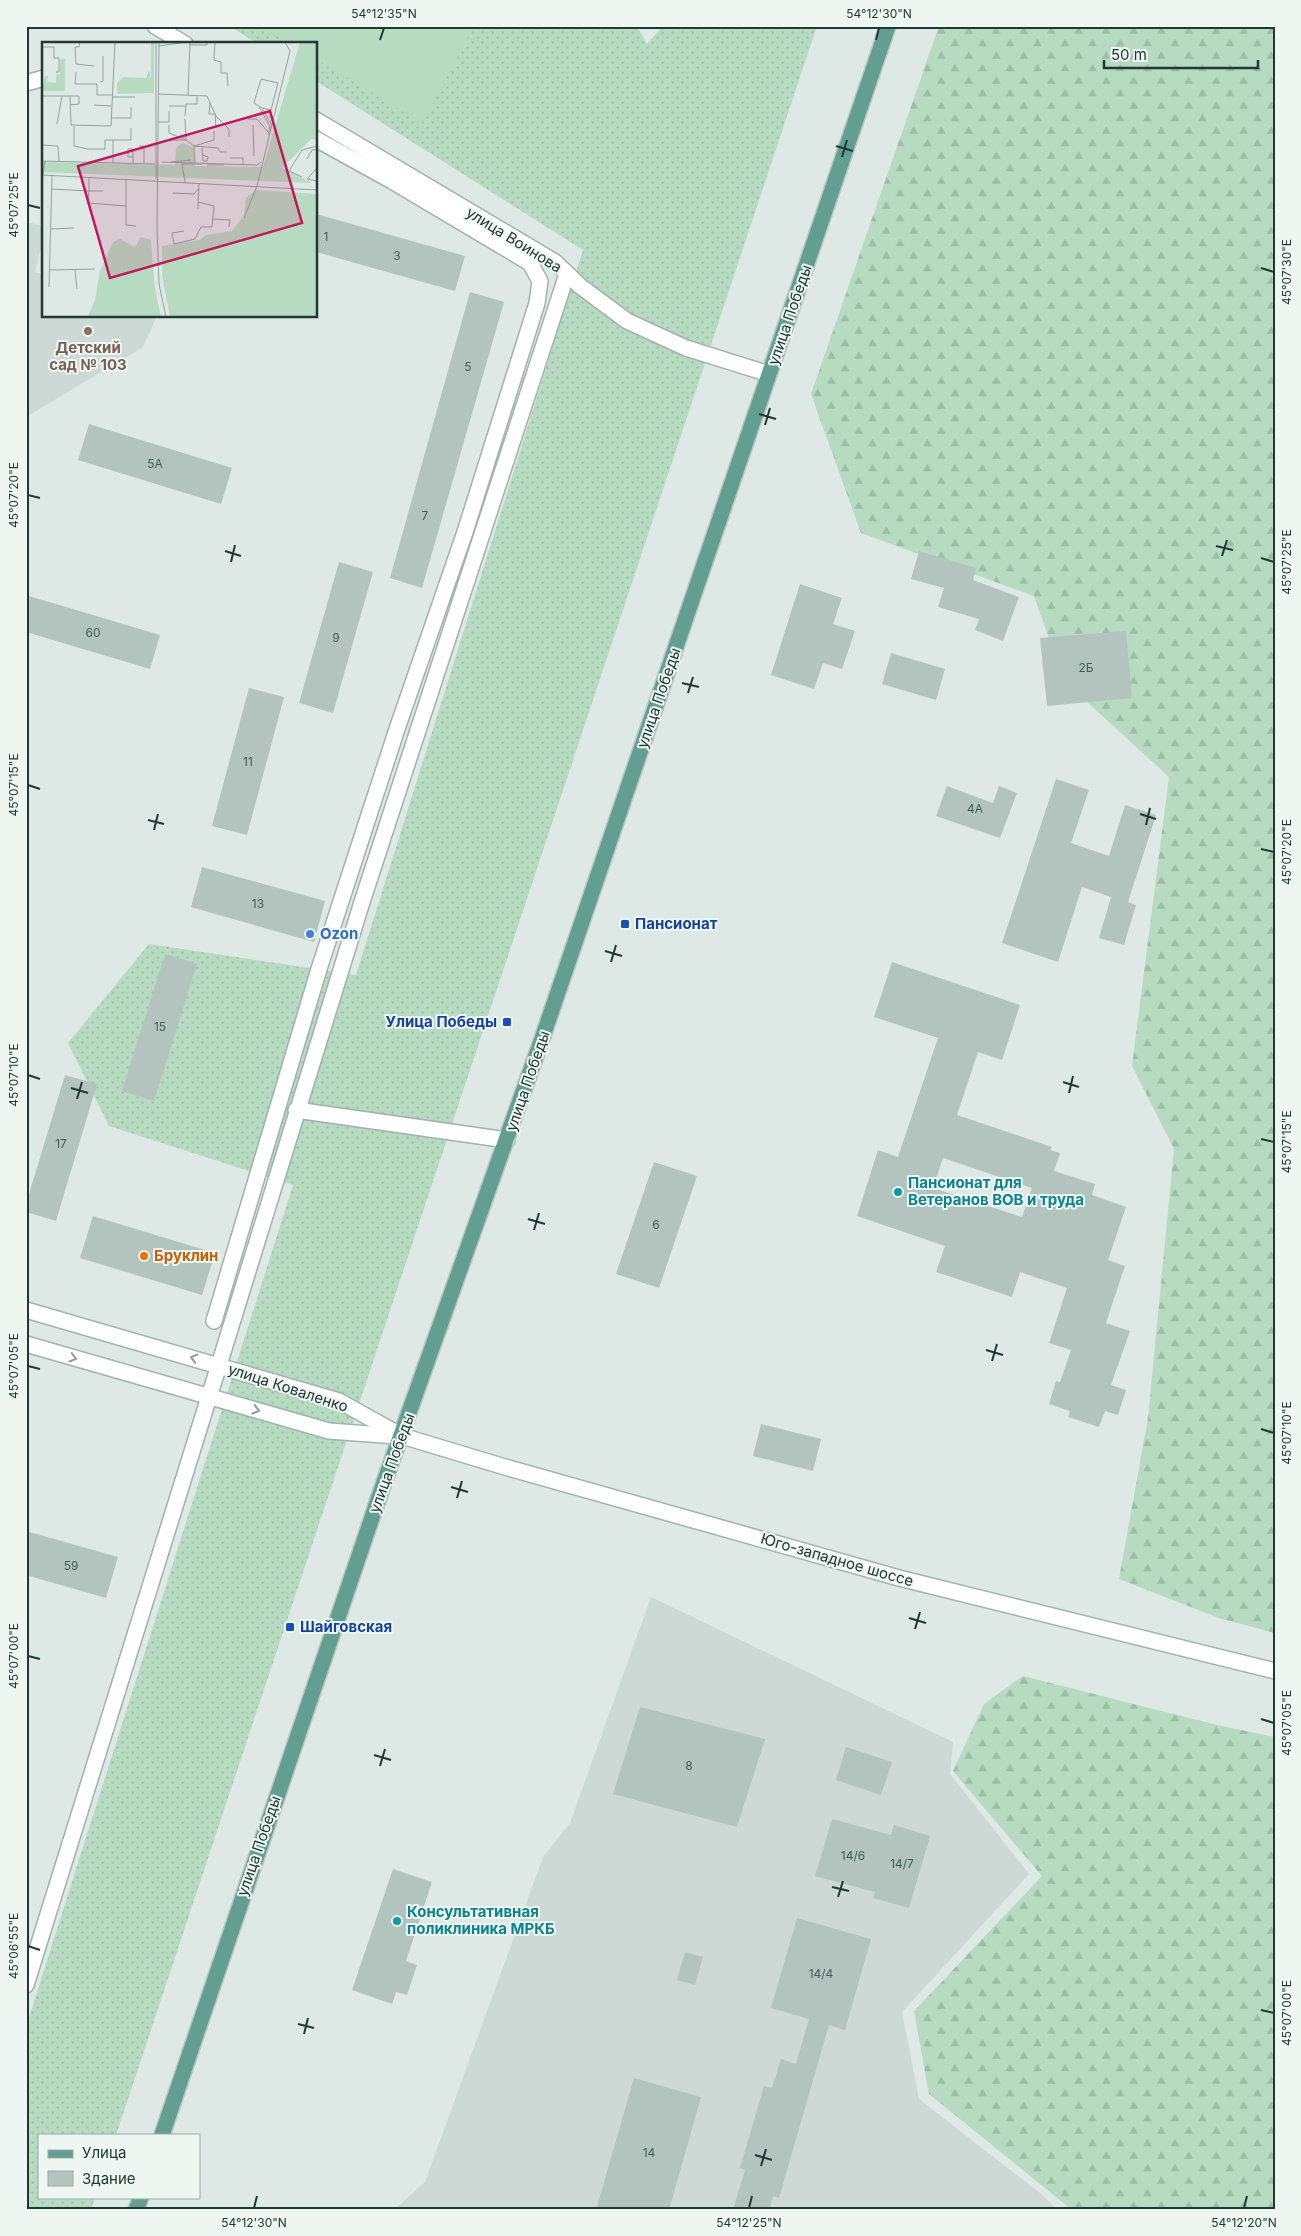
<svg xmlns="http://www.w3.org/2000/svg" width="1301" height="2236" viewBox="0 0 1301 2236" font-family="Inter,sans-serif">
<defs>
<pattern id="grass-dots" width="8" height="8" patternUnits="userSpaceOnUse" patternTransform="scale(1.25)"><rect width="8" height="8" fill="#b6dbc1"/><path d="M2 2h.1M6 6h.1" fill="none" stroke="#9cbda6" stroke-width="1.8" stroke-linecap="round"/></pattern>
<pattern id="forest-firs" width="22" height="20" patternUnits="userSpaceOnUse" patternTransform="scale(1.25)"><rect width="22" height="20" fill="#b6dbc1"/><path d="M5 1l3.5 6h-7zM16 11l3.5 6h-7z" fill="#9cbda6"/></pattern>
</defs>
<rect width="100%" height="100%" fill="#dee9e5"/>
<g fill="#ccd9d4">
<polygon points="26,222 44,226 44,236 35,272 44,275 44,316 157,316 143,347 26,417"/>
<polygon points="651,1597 953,1742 950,1774 1029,1874 902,2012 919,2099 1040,2193 1058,2210 394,2210 425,2182 543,1857 570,1823"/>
</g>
<polygon fill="url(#grass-dots)" points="230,26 637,26 647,44 663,26 817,26 116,2135 39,2135 39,2197 95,2197 91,2210 26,2210 26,2027 293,1185 109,1126 68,1043 149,944 356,975 583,250 316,81 316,44 258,44"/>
<g fill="url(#forest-firs)">
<polygon points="939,26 1275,26 1275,1633 1219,1618 1119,1579 1148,1418 1174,1149 1132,1066 1169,777 1064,681 1034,596 861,533 811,394"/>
<polygon points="1023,1676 1217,1725 1275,1737 1275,2210 1072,2210 929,2094 914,2011 1042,1876 953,1771 984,1704"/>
</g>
<polygon fill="#b6dbc1" points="261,26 474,26 422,123 316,59 316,44 290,44"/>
<g fill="#b3c4be" fill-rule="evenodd">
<polygon points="316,214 465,256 455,291 316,252"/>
<polygon points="470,292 504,302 422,588 390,578"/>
<polygon points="89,424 232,468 221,504 78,460"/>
<polygon points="919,551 976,568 973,580 1019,597 1003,641 975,630 979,619 938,607 944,588 911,579"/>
<polygon points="339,562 373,572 333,713 299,703"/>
<polygon points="800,584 842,598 833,624 855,631 842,669 823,663 814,689 771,675"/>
<polygon points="29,596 160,635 150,669 26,632 26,606"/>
<polygon points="1126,631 1132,698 1047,706 1040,638"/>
<polygon points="891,653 945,669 936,700 882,684"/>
<polygon points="249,688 284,697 247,835 212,826"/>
<polygon points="1056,779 1089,790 1071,843 1109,856 1125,805 1156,815 1128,902 1136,905 1124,945 1099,938 1111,897 1082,887 1058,962 1002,943"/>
<polygon points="947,786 993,803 999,786 1017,793 1000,838 936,816"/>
<polygon points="202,867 325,901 314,942 191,907"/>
<polygon points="165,954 197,964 154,1101 122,1091"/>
<path d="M892,962L1020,1005L1002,1060L978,1052L957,1115L1052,1147L1050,1150L1060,1153L1054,1171L1095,1184L1092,1195L1126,1207L1108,1260L1125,1266L1106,1323L1130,1331L1111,1385L1126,1390L1118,1415L1105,1411L1099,1427L1068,1417L1070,1411L1049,1404L1056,1381L1060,1382L1071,1350L1049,1343L1067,1288L1020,1272L1012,1297L936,1272L945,1246L857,1216L878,1150L898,1157L938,1038L874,1017ZM943,1158L1032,1188L1022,1217L933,1188Z"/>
<polygon points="65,1075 97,1084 56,1221 26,1212 26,1204"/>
<polygon points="654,1162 697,1176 659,1288 616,1274"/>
<polygon points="93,1216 215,1253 202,1295 80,1258"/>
<polygon points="761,1424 821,1439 813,1471 753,1456"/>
<polygon points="26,1531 118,1557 106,1598 26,1575"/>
<polygon points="640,1707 765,1739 737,1827 613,1794"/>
<polygon points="846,1747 892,1762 881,1795 836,1780"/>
<polygon points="832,1819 891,1835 894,1825 930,1836 909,1908 873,1898 875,1892 815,1876"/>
<polygon points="393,1869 432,1882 406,1961 417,1965 407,1995 396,1992 392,2004 352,1990"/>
<polygon points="797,1918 871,1939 845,2030 829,2025 779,2198 773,2196 769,2210 733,2210 745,2170 740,2168 764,2086 772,2088 781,2059 796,2064 809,2019 771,2008"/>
<polygon points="685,1952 703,1957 695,1985 677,1980"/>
<polygon points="634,2078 701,2097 669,2210 596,2210"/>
</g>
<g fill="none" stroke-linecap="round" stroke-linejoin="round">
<g stroke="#a1b1ac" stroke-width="18">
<g id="street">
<polyline points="155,26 185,44"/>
<polyline points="26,83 44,78"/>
<polyline points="316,120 555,262 580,286 627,321 686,348 769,374"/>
<polyline points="296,1110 507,1140"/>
<polyline points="214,1321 319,969 397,729 465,532 537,303 540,281 530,263 392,181 316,139"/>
<polyline points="219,1365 362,902 567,274"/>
<polyline points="26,1985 209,1397"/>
</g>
</g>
<g stroke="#9db5ad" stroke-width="18">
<g id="secondary">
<polyline points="26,1310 339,1401 402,1436 505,1467 899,1578 1275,1671"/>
<polyline points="26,1344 329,1431 396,1436"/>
<polyline points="209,1397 219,1365"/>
</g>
</g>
<g stroke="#bcc4c2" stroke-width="18">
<g id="primary">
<polyline points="162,2135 380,1494 543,1036 888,26"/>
<polyline points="136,2210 141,2197"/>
</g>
</g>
<use href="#street" stroke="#fff" stroke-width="15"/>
<use href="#secondary" stroke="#fff" stroke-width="15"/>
<use href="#primary" stroke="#629f91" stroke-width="15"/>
</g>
<defs><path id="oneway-chevron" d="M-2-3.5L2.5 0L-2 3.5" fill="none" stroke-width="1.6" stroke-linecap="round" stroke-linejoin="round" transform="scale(1.25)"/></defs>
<g stroke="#909c99">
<use href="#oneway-chevron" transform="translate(73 1358) rotate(16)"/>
<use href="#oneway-chevron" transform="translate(194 1358) rotate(-164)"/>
<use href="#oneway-chevron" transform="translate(256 1410) rotate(16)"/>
</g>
<path fill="none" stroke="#203933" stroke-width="2" d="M380,40L384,28M876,40L879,28M836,146L853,151M842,157L847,140M28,205L40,208M1261,268L1274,272M759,414L776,419M765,425L770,408M28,495L40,498M1216,546L1233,550M225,551L241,556M1222,556L1227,540M1261,558L1274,562M231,562L235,545M682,683L699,687M688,693L693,677M28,785L40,789M1140,814L1156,819M148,820L164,824M1146,825L1150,808M154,830L158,814M1261,849L1274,852M605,951L622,956M611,962L616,945M28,1075L40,1079M1063,1082L1079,1087M71,1088L88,1093M1069,1093L1073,1076M77,1099L82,1082M1261,1139L1274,1142M528,1219L545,1224M534,1230L539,1213M986,1350L1003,1355M992,1361L997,1344M28,1366L40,1369M1261,1429L1274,1433M451,1487L468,1492M457,1498L462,1481M909,1618L926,1623M915,1629L920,1612M28,1656L40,1659M1261,1719L1274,1723M374,1755L391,1760M380,1766L385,1749M832,1887L849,1891M838,1897L843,1881M28,1946L40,1950M1261,2010L1274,2013M298,2024L314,2028M304,2034L308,2018M755,2155L772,2160M761,2166L766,2149M254,2208L257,2196M749,2208L752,2196M1244,2208L1247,2196"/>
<circle fill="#8d6e63" stroke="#eef6f2" stroke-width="2" cx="88" cy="331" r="5"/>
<g fill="#1a4fb4" stroke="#eef6f2" stroke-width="2">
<rect x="620" y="919" width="10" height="10" rx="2.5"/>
<rect x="502" y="1017" width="10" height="10" rx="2.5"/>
<rect x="285" y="1622" width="10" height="10" rx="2.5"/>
</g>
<circle fill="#3f7fe0" stroke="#eef6f2" stroke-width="2" cx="310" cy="934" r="5"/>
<g fill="#0f9aa8" stroke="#eef6f2" stroke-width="2">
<circle cx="898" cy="1192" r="5"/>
<circle cx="397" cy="1921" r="5"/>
</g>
<circle fill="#e8710a" stroke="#eef6f2" stroke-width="2" cx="144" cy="1256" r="5"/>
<g text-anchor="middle" stroke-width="4" stroke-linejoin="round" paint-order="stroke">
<g font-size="12" fill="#455c56">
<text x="326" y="241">1</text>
<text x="397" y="260">3</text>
<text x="468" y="371">5</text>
<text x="155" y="468">5А</text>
<text x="425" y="520">7</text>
<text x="93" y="637">60</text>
<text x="336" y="642">9</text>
<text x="1086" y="672">2Б</text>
<text x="248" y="766">11</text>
<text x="975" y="813">4А</text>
<text x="258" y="908">13</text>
<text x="160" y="1031">15</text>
<text x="61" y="1148">17</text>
<text x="656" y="1229">6</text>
<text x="71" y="1570">59</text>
<text x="689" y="1770">8</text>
<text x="853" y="1860">14/6</text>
<text x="902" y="1868">14/7</text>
<text x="821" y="1978">14/4</text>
<text x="649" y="2157">14</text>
</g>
<g font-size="15" fill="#203933" stroke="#eef6f2">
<text transform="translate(514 240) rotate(32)" y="5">улица Воинова</text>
<text transform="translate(790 315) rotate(-71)" y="5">улица Победы</text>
<text transform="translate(659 698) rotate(-71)" y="5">улица Победы</text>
<text transform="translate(528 1081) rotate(-71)" y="5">улица Победы</text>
<text transform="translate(288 1388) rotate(18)" y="5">улица Коваленко</text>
<text transform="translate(392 1463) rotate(-70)" y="5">улица Победы</text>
<text transform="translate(837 1560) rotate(16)" y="5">Юго-западное шоссе</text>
<text transform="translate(259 1846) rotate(-71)" y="5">улица Победы</text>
</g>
<g font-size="15" font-weight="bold" fill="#785e54" stroke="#eef6f2">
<text x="88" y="353">Детский<tspan x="88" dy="17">сад № 103</tspan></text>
</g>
<g font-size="15" font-weight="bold" fill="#164399" stroke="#eef6f2" text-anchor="start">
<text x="635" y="929">Пансионат</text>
<text x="497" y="1027" text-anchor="end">Улица Победы</text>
<text x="300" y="1632">Шайговская</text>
</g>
<g font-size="15" font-weight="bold" fill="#366cbe" stroke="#eef6f2" text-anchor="start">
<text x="320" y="939">Ozon</text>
</g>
<g font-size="15" font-weight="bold" fill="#0d838f" stroke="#eef6f2" text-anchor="start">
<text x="908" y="1188">Пансионат для<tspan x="908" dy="17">Ветеранов ВОВ и труда</tspan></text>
<text x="407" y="1917">Консультативная<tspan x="407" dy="17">поликлиника МРКБ</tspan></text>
</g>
<g font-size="15" font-weight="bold" fill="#c56008" stroke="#eef6f2" text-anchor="start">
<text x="154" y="1261">Бруклин</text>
</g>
</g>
<g transform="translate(42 42)">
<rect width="275" height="275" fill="#dee9e5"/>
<path d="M109,0H112V51L75,52V41L81,35L104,36L107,28L109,37ZM258,0H275V98L269,97L240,126L270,141L0,130V120L133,123L134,106L140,101L151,105L153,124L221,125ZM18,17H23V49H0L3,34H6L5,40L14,41V33L18,32Z" fill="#b6dbc1"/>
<path d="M214,148L275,152V275H128L120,233V204L158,198L164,193L190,189L202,173L204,156ZM99,195L109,198L113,248L119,275H46L53,258L58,229L71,200L78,197L93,205Z" fill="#b6dbc1"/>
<path d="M236,78L256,83L248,113L228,108Z" fill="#b6dbc1"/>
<path fill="none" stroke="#92a39e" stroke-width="1" d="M38,0L37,5H33L34,22L52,24M114,0V137M117,0L115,185L117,242L124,275M173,0L172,18L179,20V31H185L186,44M147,3H165V0M117,4L145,0M0,5H12V16H17V30H14M34,30L33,42H55V53H70M58,40L61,39V14M116,52L165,54L174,74L187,87V95M146,53L148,0M0,54H20L15,82M20,54H28L29,83L69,84L73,0M70,55H93M168,61L167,72H173L174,86M28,63L37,62V54H28M52,63L69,64M127,64H144M217,65L228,84L226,93M220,66L229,68L236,41L219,37L212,61L220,66L230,83M143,74L144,62H155V54M69,76H89V65M206,77H215L226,90M116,80H127V69M127,83V91L144,98L143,77M211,83L212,114M32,84V104L46,107H63V98H89V86M127,98H144L152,104L176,106L178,110H185M0,103L16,104L17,119M97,104H102V121M160,106L161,119H165L166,115L161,113M91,115H86V107H91V121M188,116H201V122M265,117L270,108L275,107M0,119L113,122M120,120L215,123L219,120M129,120L149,118M71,121V98M153,121L152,104L172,98V89M140,122H160M140,122L143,140M165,123H182M275,126L265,137L275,139M0,133L275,148M260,135L247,129L260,108L275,104M47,136V149H61M84,137V183L94,184M0,139L3,119M9,147L47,149L46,161L84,164M131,151L152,152L157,146M156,167L157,142M202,176L215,144L248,9L243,0M171,177L188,178L187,185M9,187L32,186M142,189L130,191L132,202L153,197L159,185H170L172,164L156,160M8,228L53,227M33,228L35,247M7,245L10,134"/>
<path fill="#c2185b" fill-opacity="0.15" stroke="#c2185b" stroke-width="2.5" d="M228,69L260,181L68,236L36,124Z"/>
<rect width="275" height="275" fill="none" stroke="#203933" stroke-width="2.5"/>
</g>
<rect width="1301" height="2236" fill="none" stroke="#eef6f2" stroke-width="55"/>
<rect x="38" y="2134" width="162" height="65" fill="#eef6f2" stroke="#9caaa6"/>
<rect x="48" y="2150" width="25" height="8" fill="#629f91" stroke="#9caaa6"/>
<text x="82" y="2158" font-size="15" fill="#203933">Улица</text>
<rect x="48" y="2171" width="25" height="15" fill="#b3c4be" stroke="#9caaa6"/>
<text x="82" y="2184" font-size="15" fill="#203933">Здание</text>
<path d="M1104 60v8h154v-8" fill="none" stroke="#203933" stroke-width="2.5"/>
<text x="1111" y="60" font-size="15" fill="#203933" stroke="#eef6f2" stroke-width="4" paint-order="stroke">50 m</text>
<rect x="28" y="28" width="1246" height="2180" fill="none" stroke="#203933" stroke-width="2"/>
<g font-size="12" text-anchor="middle" fill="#203933">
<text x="384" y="18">54°12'35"N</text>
<text x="879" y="18">54°12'30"N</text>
<text transform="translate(14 205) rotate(-90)" y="4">45°07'25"E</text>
<text transform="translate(1287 272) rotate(-90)" y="4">45°07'30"E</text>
<text transform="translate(14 495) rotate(-90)" y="4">45°07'20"E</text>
<text transform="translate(1287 562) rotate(-90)" y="4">45°07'25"E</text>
<text transform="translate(14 785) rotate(-90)" y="4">45°07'15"E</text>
<text transform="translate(1287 852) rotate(-90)" y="4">45°07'20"E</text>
<text transform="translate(14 1075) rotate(-90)" y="4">45°07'10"E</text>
<text transform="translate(1287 1142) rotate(-90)" y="4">45°07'15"E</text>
<text transform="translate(14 1366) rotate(-90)" y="4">45°07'05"E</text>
<text transform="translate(1287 1433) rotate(-90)" y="4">45°07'10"E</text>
<text transform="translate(14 1656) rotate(-90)" y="4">45°07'00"E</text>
<text transform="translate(1287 1723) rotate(-90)" y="4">45°07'05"E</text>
<text transform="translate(14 1946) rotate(-90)" y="4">45°06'55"E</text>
<text transform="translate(1287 2013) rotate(-90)" y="4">45°07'00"E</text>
<text x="254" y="2227">54°12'30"N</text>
<text x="749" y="2227">54°12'25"N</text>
<text x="1244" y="2227">54°12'20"N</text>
</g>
</svg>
